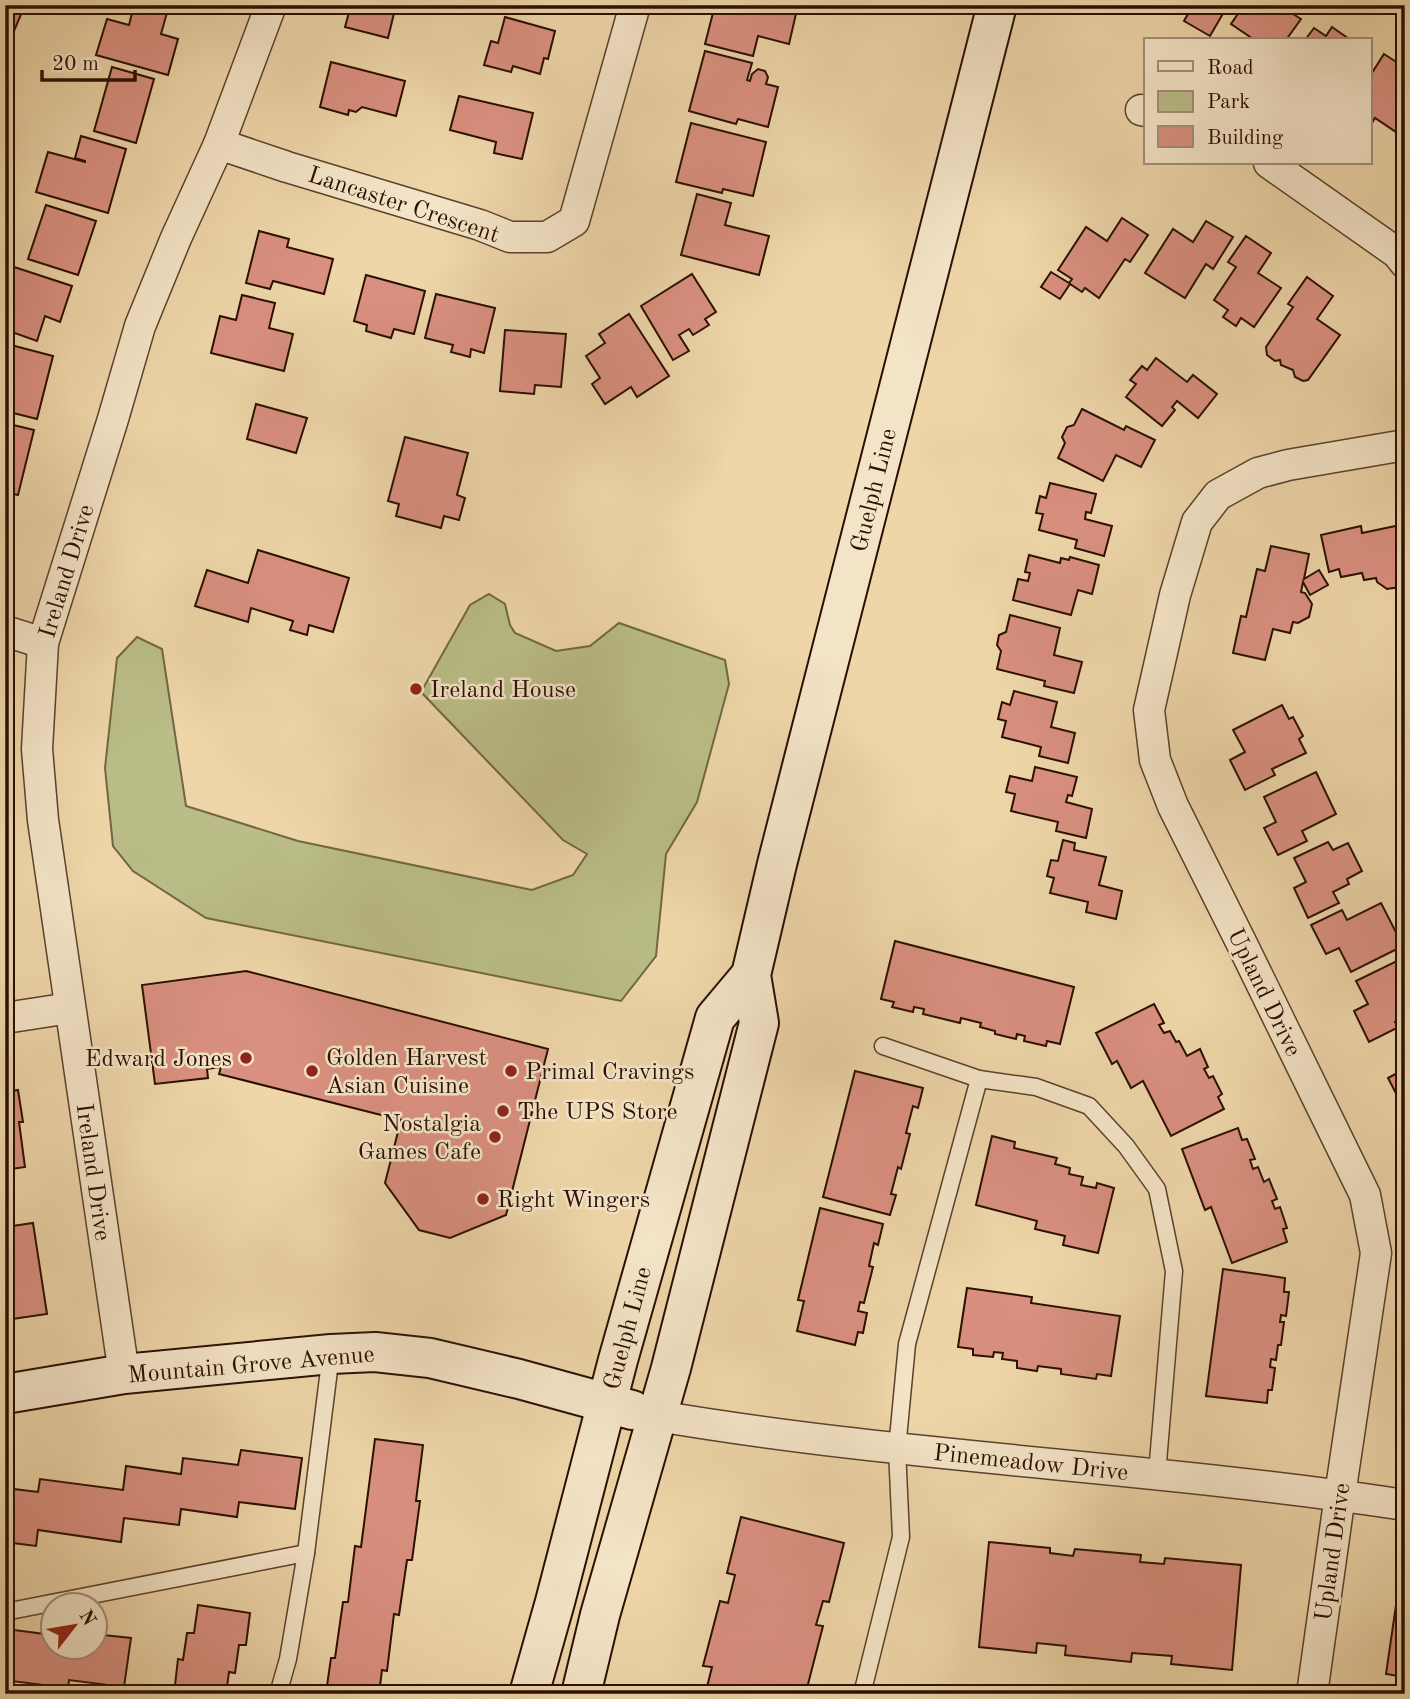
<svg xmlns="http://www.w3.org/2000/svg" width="1410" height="1699" viewBox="0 0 1410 1699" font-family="'Old Standard TT',serif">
<rect width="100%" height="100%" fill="#eed6a9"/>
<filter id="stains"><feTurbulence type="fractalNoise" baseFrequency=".00286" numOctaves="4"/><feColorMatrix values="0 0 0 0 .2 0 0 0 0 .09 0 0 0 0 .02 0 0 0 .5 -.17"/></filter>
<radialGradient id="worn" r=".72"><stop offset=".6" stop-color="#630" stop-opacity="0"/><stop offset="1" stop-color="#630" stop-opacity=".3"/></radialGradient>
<polygon fill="#babd87" stroke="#726645" stroke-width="2" points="489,594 505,604 510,625 515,633 556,651 590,646 619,623 725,660 729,684 697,802 666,854 656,956 621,1001 206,918 133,871 113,846 105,768 117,658 137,637 162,649 186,806 298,841 532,890 573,875 587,854 563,840 421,692 470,605"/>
<g fill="#da9080" stroke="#2a0f03" stroke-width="2">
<polygon points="5,5 25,5 5,52"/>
<polygon points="134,5 156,5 168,9 161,34 178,39 168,75 96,55 107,19 129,25"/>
<polygon points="351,5 396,5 388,38 345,27"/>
<polygon points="715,5 798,5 789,44 758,36 753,56 705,44"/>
<polygon points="1193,5 1228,5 1210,36 1184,21"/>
<polygon points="1244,5 1287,5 1285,9 1301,19 1286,40 1252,40 1253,39 1231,24"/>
<polygon points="505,17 555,31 548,59 544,58 540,74 513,66 511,72 484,65 491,41 498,43"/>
<polygon points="1332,27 1349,39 1348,40 1305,40 1314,28 1326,36"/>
<polygon points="705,51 752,63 747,80 750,81 752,74 758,69 765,71 768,77 766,84 778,87 768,127 738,119 736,124 689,111"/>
<polygon points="1384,54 1401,65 1398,70 1405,75 1405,119 1396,132 1375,118 1370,126 1370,76"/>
<polygon points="331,62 405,81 396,116 362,107 356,112 349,110 348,115 320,107"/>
<polygon points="112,67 154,79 136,143 94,131"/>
<polygon points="459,96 533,113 522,159 494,153 496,142 450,130"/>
<polygon points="691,123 766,142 753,196 723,189 722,193 676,182"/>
<polygon points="81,136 126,149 108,213 36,192 48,152 85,162 85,161 75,158"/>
<polygon points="697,194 731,203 725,225 769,236 759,275 681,255"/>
<polygon points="46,205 96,221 78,275 28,259"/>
<polygon points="1122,218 1148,235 1130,262 1125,259 1099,298 1085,288 1082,292 1070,284 1060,299 1041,287 1051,272 1069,283 1072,279 1058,270 1086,227 1107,241"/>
<polygon points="1206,221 1233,237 1213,269 1206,264 1185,298 1145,273 1173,229 1193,242"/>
<polygon points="259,231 289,239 287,247 333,259 324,294 273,281 270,289 246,283"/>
<polygon points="1246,236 1271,253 1258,273 1281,288 1254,327 1241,318 1236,326 1223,317 1228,310 1214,300 1236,267 1228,262"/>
<polygon points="5,264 72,286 60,322 45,316 37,341 6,330 14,306 5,303"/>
<polygon points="692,274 716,312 705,319 709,325 693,335 689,329 679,335 689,351 673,360 641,306"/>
<polygon points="366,275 425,291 414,334 394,329 391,338 366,331 367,325 354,321"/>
<polygon points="1307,277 1333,296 1317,319 1340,335 1308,380 1303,381 1295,377 1293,370 1281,365 1280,360 1275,361 1267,355 1266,347 1293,307 1288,304"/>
<polygon points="436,294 495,308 484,353 471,349 470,357 451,352 453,345 425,338"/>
<polygon points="242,295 275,303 269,328 293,334 284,371 211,353 220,316 236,320"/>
<polygon points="629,314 669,376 637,397 631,387 605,404 592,384 600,378 586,356 605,343 599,334"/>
<polygon points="505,330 566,334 561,387 535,385 534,394 500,391"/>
<polygon points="11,345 53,356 37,419 5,411 5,367"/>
<polygon points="1156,358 1187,382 1193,375 1217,394 1198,418 1177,401 1172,407 1175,410 1162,426 1126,397 1136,384 1130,380 1142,366 1147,370"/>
<polygon points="256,404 307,418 296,453 247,439"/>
<polygon points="1082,409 1124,430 1126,426 1155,440 1141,467 1116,455 1103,481 1058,458 1065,443 1062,437 1067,427 1074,425"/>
<polygon points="5,423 34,430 18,495 5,492"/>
<polygon points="405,437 468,453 457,495 465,498 459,520 444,516 441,528 396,516 399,504 388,501"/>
<polygon points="1050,483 1096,494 1091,513 1086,512 1085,519 1112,526 1104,556 1075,548 1077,540 1039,530 1043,514 1036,513 1040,496 1046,498"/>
<polygon points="1405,524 1405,580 1400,587 1387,589 1377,582 1376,578 1364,580 1362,573 1341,577 1339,569 1329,572 1321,535 1361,526 1362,533"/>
<polygon points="1271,546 1309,554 1304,579 1319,570 1328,585 1310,595 1303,582 1301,592 1305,593 1312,604 1309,617 1298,623 1293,622 1290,633 1273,629 1265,660 1233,653 1241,616 1246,617 1257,569 1265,571"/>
<polygon points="258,550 349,578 333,632 309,625 307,635 290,630 293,621 251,608 248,622 195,606 207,570 248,583"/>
<polygon points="1029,555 1060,563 1061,558 1069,560 1070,557 1099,565 1092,594 1078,590 1071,615 1013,600 1018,579 1028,581 1030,573 1025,572"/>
<polygon points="1010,615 1060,628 1054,655 1082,662 1074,693 1044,686 1045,681 997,669 1001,651 997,645 999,635 1006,632"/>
<polygon points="1014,691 1057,702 1051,727 1075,733 1068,763 1039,756 1041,747 1002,737 1006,721 998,719 1002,702 1010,705"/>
<polygon points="1282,705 1289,719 1293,717 1303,736 1299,739 1306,753 1272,769 1275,775 1245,790 1230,760 1245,752 1233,730"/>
<polygon points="1035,767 1077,777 1072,796 1068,795 1066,802 1092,809 1086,838 1056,831 1058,822 1011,811 1015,794 1006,792 1010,776 1032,781"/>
<polygon points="1316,772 1336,814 1302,831 1307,841 1278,855 1264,828 1276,822 1264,797"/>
<polygon points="1063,840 1075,843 1074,850 1106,857 1099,885 1122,891 1116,919 1086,912 1088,902 1050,893 1054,878 1047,876 1051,860 1058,861"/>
<polygon points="1328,842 1333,850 1348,843 1362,871 1347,879 1349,884 1333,892 1339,903 1308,918 1294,888 1306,882 1294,858"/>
<polygon points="1381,903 1403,946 1351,972 1339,948 1326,954 1311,925 1342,910 1347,920"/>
<polygon points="895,941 1074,987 1060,1044 1047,1041 1046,1046 1024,1041 1025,1036 1017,1034 1016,1039 995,1034 995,1031 980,1027 981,1023 961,1018 960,1023 923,1014 924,1009 914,1007 913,1012 892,1007 894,1002 881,999"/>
<polygon points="1405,957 1405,1017 1395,1022 1399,1027 1369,1042 1354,1011 1368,1004 1356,981"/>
<polygon points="246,971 548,1049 506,1215 450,1238 419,1230 385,1183 401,1120 219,1074 221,1067 207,1069 208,1078 155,1084 142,985"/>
<polygon points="1154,1004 1164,1023 1159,1025 1164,1033 1170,1031 1176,1042 1179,1041 1187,1056 1200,1049 1208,1067 1204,1069 1209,1078 1213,1076 1222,1094 1218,1097 1224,1109 1171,1136 1143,1081 1131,1088 1117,1061 1112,1064 1096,1033"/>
<polygon points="1405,1069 1405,1104 1402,1105 1388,1078"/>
<polygon points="855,1071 923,1088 918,1108 913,1106 906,1133 910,1134 901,1169 898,1167 891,1194 896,1195 890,1215 823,1197"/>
<polygon points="18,1090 23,1122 19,1122 25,1167 5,1170 5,1092"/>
<polygon points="1238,1128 1242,1140 1247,1139 1255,1159 1250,1160 1253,1169 1258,1167 1264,1182 1269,1179 1277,1199 1272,1201 1275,1209 1280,1207 1287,1228 1283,1229 1287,1242 1232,1263 1211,1207 1205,1210 1182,1149"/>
<polygon points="992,1136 1015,1142 1014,1148 1057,1158 1055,1164 1070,1168 1069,1174 1083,1177 1081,1185 1096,1188 1097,1183 1114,1188 1098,1253 1063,1245 1065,1236 1035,1229 1037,1221 976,1205"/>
<polygon points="820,1208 883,1224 878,1245 874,1243 869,1266 873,1267 864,1303 860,1302 858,1311 867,1313 863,1333 858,1332 855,1345 797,1331 804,1301 798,1300"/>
<polygon points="33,1223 47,1314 5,1320 5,1227"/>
<polygon points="1223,1269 1285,1278 1284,1292 1289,1292 1286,1316 1281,1315 1280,1322 1284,1322 1281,1345 1278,1345 1276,1360 1271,1359 1270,1367 1275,1368 1272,1390 1268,1390 1267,1403 1206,1396"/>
<polygon points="967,1288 1032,1297 1031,1303 1120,1316 1111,1376 1097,1374 1096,1379 1061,1374 1061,1369 1038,1366 1037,1371 1017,1368 1017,1361 1002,1359 1003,1353 994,1352 993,1357 973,1355 973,1349 958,1347"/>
<polygon points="375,1439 423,1445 416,1501 420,1501 412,1560 407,1560 399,1615 394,1614 387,1671 382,1670 379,1694 321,1694 322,1685 327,1686 331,1658 335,1658 343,1602 348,1602 355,1546 361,1547"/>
<polygon points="241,1450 302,1458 295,1509 239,1502 237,1517 181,1509 179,1525 124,1518 121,1542 38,1530 36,1546 5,1542 5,1488 38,1492 40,1479 123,1490 126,1466 181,1474 183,1458 238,1465"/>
<polygon points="741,1517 844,1543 829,1602 823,1601 816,1625 823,1626 806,1692 800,1690 799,1694 698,1694 700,1689 706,1691 712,1667 703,1666 720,1601 728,1603 735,1575 727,1573"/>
<polygon points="989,1542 1050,1548 1050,1553 1073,1556 1075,1549 1141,1555 1140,1562 1164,1564 1165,1558 1241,1565 1232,1670 1171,1664 1172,1656 1132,1653 1131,1662 1065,1655 1066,1646 1037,1643 1036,1653 979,1647"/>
<polygon points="198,1605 250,1613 246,1645 239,1645 235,1673 229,1672 226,1694 174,1694 178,1659 183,1660 187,1633 194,1633"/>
<polygon points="1396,1605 1405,1606 1405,1677 1386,1674"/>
<polygon points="14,1630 52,1635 52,1646 94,1646 94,1634 131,1638 124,1687 69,1680 68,1688 12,1681 11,1694 5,1694 5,1647 12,1647"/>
</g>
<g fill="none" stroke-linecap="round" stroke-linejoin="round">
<g stroke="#5b412c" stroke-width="19">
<g id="lane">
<polyline points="883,1046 979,1079 1036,1087 1089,1106 1126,1146 1157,1189 1174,1271 1157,1474"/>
<polyline points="5,1612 306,1553"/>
<polyline points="278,1694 288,1659 306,1553 331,1354"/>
<polyline points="862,1694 901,1537 897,1449 907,1344 979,1079"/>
</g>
</g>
<g stroke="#5b412c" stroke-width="33">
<g id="street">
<polyline points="1141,110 1146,111"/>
<polyline points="219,144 287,167 480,225 510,237 547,237 574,221 635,5"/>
<polyline points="1269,163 1397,253 1405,263"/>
<polyline points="5,631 43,643"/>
<polyline points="5,1018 70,1008"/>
<polyline points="124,1374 43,820 37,749 43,643 113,419 140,326 176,238 219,144 271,5"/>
<path d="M658,1416C905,1458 1157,1467 1405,1505"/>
<polyline points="1312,1694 1340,1495 1376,1253 1365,1195 1241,942 1173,806 1155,760 1149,710 1175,595 1197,522 1218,495 1258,473 1288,465 1405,445"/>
</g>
</g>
<g stroke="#2a0f03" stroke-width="42">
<g id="secondary">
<polyline points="5,1394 124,1374 331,1354 375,1352 430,1358 519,1379 632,1410"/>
<polyline points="529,1694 555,1602 618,1360 715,1018 751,975"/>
<polyline points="581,1694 600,1615 671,1368 759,1023 751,975 777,864 997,5"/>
</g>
</g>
<use href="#lane" stroke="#f4e4c7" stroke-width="16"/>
<use href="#street" stroke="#f4e4c7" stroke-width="30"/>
<use href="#secondary" stroke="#f4e4c7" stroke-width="38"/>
</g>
<g fill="#8f2418" stroke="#f4e4c7" stroke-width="2.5">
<circle cx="416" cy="689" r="7"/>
<circle cx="246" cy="1058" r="7"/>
<circle cx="312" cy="1071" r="7"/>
<circle cx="511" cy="1071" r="7"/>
<circle cx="503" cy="1111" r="7"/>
<circle cx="495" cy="1137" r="7"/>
<circle cx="483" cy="1199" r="7"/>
</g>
<g text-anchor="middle" stroke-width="5" stroke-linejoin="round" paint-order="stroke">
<g font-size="24" fill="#2a0f03" stroke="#f4e4c7">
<text transform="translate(404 204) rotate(18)" y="8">Lancaster Crescent</text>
<text transform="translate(873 490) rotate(-76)" y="8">Guelph Line</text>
<text transform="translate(66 571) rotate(-73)" y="8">Ireland Drive</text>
<text transform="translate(1265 992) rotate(64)" y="8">Upland Drive</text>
<text transform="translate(94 1172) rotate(82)" y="8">Ireland Drive</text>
<text transform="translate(627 1328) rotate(-75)" y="8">Guelph Line</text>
<text transform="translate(251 1364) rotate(-5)" y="8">Mountain Grove Avenue</text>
<text transform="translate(1031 1462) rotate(6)" y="8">Pinemeadow Drive</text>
<text transform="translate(1332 1552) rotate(-82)" y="8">Upland Drive</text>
</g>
<g font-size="24" fill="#2a0f03" stroke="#f4e4c7" text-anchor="start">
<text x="430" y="697">Ireland House</text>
<text x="326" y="1065">Golden Harvest<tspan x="326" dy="28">Asian Cuisine</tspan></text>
<text x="232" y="1066" text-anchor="end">Edward Jones</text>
<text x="525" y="1079">Primal Cravings</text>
<text x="517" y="1119">The UPS Store</text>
<text x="481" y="1131" text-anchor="end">Nostalgia<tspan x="481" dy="28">Games Cafe</tspan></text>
<text x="497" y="1207">Right Wingers</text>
</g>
</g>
<rect width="1410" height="1699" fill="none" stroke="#eed6a9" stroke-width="28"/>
<rect x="7" y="7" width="1396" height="1685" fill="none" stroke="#2a0f03" stroke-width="3.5"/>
<rect x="14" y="14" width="1382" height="1671" fill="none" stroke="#2a0f03" stroke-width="2"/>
<rect x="1144" y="38" width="228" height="126" fill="#f4e4c7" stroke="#a38f79" stroke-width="2"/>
<rect x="1158" y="61" width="35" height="10" fill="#f4e4c7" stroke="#a38f79" stroke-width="2"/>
<text x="1207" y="74" font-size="21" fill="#2a0f03">Road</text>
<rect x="1158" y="91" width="35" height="21" fill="#babd87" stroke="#a38f79" stroke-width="2"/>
<text x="1207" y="108" font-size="21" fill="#2a0f03">Park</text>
<rect x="1158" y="126" width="35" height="21" fill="#da9080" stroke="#a38f79" stroke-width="2"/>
<text x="1207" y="144" font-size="21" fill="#2a0f03">Building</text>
<g transform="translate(74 1626) rotate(59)"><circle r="33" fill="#f4e4c7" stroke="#a38f79" stroke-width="2"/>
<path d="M0-5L12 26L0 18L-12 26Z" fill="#8f2418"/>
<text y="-10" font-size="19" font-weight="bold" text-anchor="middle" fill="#2a0f03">N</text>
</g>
<path d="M42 70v10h93v-10" fill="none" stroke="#2a0f03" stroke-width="3.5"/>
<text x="52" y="70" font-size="21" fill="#2a0f03" stroke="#f4e4c7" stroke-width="5" paint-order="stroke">20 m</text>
<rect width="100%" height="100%" filter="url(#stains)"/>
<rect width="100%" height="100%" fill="url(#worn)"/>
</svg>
